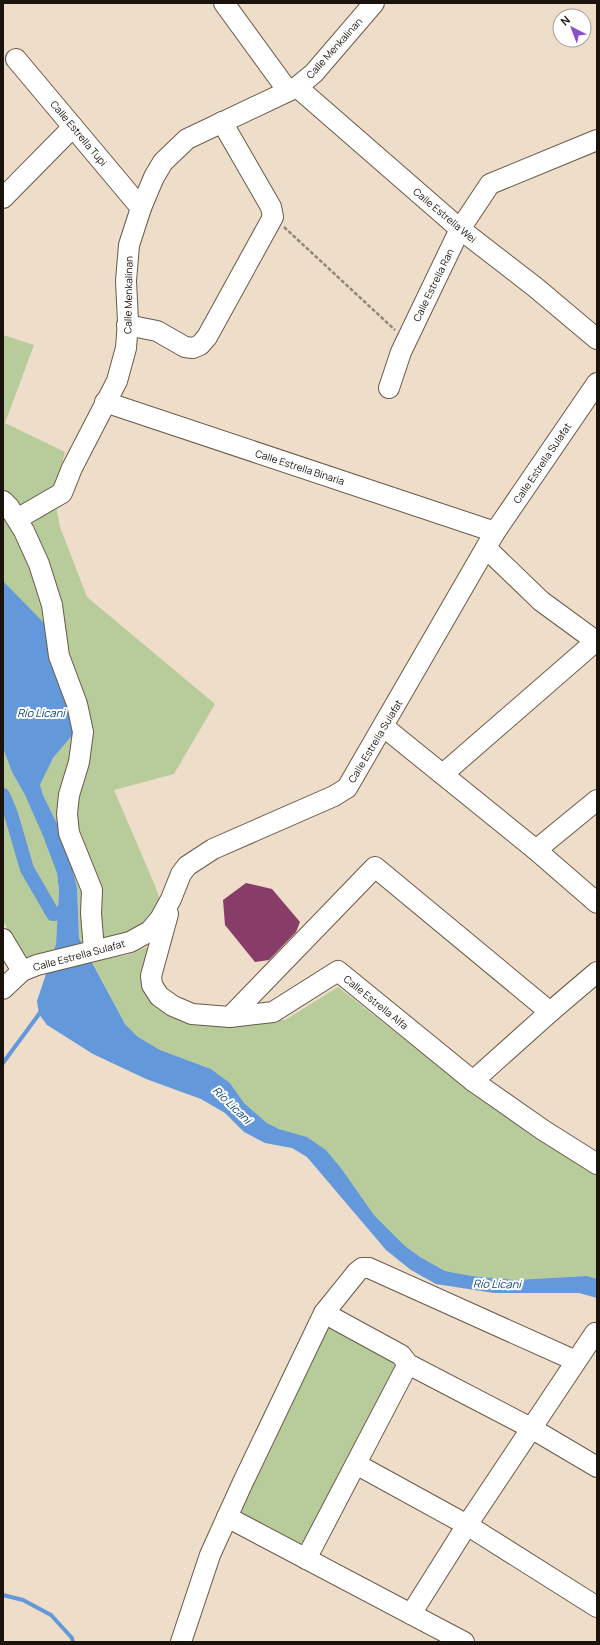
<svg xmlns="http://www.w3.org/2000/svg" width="600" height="1645" viewBox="0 0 600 1645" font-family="Manrope,sans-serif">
<rect width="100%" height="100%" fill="#eeddc9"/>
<g fill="#b7cc9a">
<polygon points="3,335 34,345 5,423 65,452 54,495 60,527 87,597 215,704 174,774 114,790 156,888 163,911 154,924 84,946 79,938 77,888 62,834 43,795 40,785 53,758 76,731 16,595 3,581"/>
<polygon points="3,748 12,772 25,795 43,836 57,873 59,890 56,944 53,953 32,961 23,955 3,921"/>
<polygon points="157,943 154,999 253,1019 285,1020 338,987 470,1091 597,1165 597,1279 587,1276 515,1280 472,1276 445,1271 420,1257 405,1246 374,1215 341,1168 326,1150 307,1137 279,1129 267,1123 244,1103 230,1083 211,1069 160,1050 138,1037 125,1024 92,961 127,955"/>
<polygon points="329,1322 401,1364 303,1549 236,1513"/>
</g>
<polygon fill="#6398da" points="3,581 43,622 57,646 76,731 53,758 40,785 43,795 62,834 69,855 77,888 79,938 125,1024 138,1037 160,1050 211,1069 230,1083 244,1103 267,1123 279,1129 307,1137 326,1150 341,1168 374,1215 405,1246 420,1257 445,1271 472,1276 515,1280 587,1276 597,1279 597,1298 579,1293 494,1293 436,1284 411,1270 386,1250 307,1157 292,1148 265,1143 244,1132 225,1113 201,1099 146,1079 93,1054 47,1025 39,1014 37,1001 56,944 59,890 57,873 43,836 25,795 12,772 3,748"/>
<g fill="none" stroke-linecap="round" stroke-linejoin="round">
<g stroke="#6398da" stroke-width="4">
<polyline points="3,1063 42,1010"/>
<polyline points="3,1595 23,1600 51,1615 72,1638 73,1642"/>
</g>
<polyline stroke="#6398da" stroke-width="14" points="3,795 11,814 27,869 53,914 71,912"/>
</g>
<polygon fill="#873d67" points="246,883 272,889 300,922 296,932 269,960 255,962 225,925 223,900"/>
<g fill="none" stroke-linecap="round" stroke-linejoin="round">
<g stroke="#695a49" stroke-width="22">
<g id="minor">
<polyline points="224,3 288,91"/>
<polyline points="16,59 141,208"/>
<polyline points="297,87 460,229 535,287 597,339"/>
<polyline points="3,198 73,127"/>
<polyline points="127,325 157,331 185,347 193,348 200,345 207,337 273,217 271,207 222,122"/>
<polyline points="389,388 401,352 460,229 490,184 597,140"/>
<polyline points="105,402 495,532"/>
<polyline points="3,501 9,507 24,531 39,564 52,605 59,656 77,704 83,732 79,762 69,795 67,814 69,833 92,890 91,913 94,950"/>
<polyline points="17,519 62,493 72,468 117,381 126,348 128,321 126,281 129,245 141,208 154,177 163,162 187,139 297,87 314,73 374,3"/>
<polyline points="486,548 541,601 597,642"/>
<polyline points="384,727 536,850 597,903"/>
<polyline points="443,774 596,641"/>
<polyline points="536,850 597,800"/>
<polyline points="168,914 151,976 152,985 159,996 173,1006 192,1014 230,1017 273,1012 338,971 473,1081 543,1130 597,1164"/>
<polyline points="3,939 22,971"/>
<polyline points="3,989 22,971 37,965 130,942 150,931 160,919 171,899 181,874 187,866 213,849 334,796 347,788 495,532 597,383"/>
<polyline points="230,1017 375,867 550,1012"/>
<polyline points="473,1081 550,1012 597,972"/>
<polyline points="324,1313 401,1355 408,1364 531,1428 597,1467"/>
<polyline points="356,1464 467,1525 597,1607"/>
<polyline points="227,1517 464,1642"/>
<polyline points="306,1559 408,1364"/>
<polyline points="411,1614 467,1525 595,1333 597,1334"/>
<polyline points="181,1642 210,1555 243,1482 324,1313 357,1272 362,1268 369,1268 576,1361"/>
</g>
</g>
<polyline stroke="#928677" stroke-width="2.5" stroke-dasharray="4 2" stroke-linecap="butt" points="284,227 395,330"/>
<use href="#minor" stroke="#fff" stroke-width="20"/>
</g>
<g text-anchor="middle" stroke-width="4" stroke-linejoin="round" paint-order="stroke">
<g font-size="10" fill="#19130c" stroke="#fff">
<text transform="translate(334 48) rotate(-48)" y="4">Calle Menkalinan</text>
<text transform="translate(79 133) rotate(50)" y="4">Calle Estrella Tupi</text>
<text transform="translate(445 215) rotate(40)" y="4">Calle Estrella Wei</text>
<text transform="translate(433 285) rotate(-64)" y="4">Calle Estrella Ran</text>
<text transform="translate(128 295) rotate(-89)" y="4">Calle Menkalinan</text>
<text transform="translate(542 463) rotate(-56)" y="4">Calle Estrella Sulafat</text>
<text transform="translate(300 467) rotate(18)" y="4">Calle Estrella Binaria</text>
<text transform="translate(375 741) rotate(-59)" y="4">Calle Estrella Sulafat</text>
<text transform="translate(79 955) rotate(-15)" y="4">Calle Estrella Sulafat</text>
<text transform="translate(376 1002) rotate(39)" y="4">Calle Estrella Alfa</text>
</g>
<g font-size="11" font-style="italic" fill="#09417d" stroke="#fff">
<text x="41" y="717">Río Licani</text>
<text transform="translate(232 1105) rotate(44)" y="4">Río Licani</text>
<text transform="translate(497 1284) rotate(1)" y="4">Río Licani</text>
</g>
</g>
<rect width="600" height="1645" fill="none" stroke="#19130c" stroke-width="8"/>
<g transform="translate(572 28) rotate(318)"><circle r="19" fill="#ffffff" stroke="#a3a19e"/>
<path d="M0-3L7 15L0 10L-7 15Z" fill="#8751c9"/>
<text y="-6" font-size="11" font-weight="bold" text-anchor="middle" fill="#19130c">N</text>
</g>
</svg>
